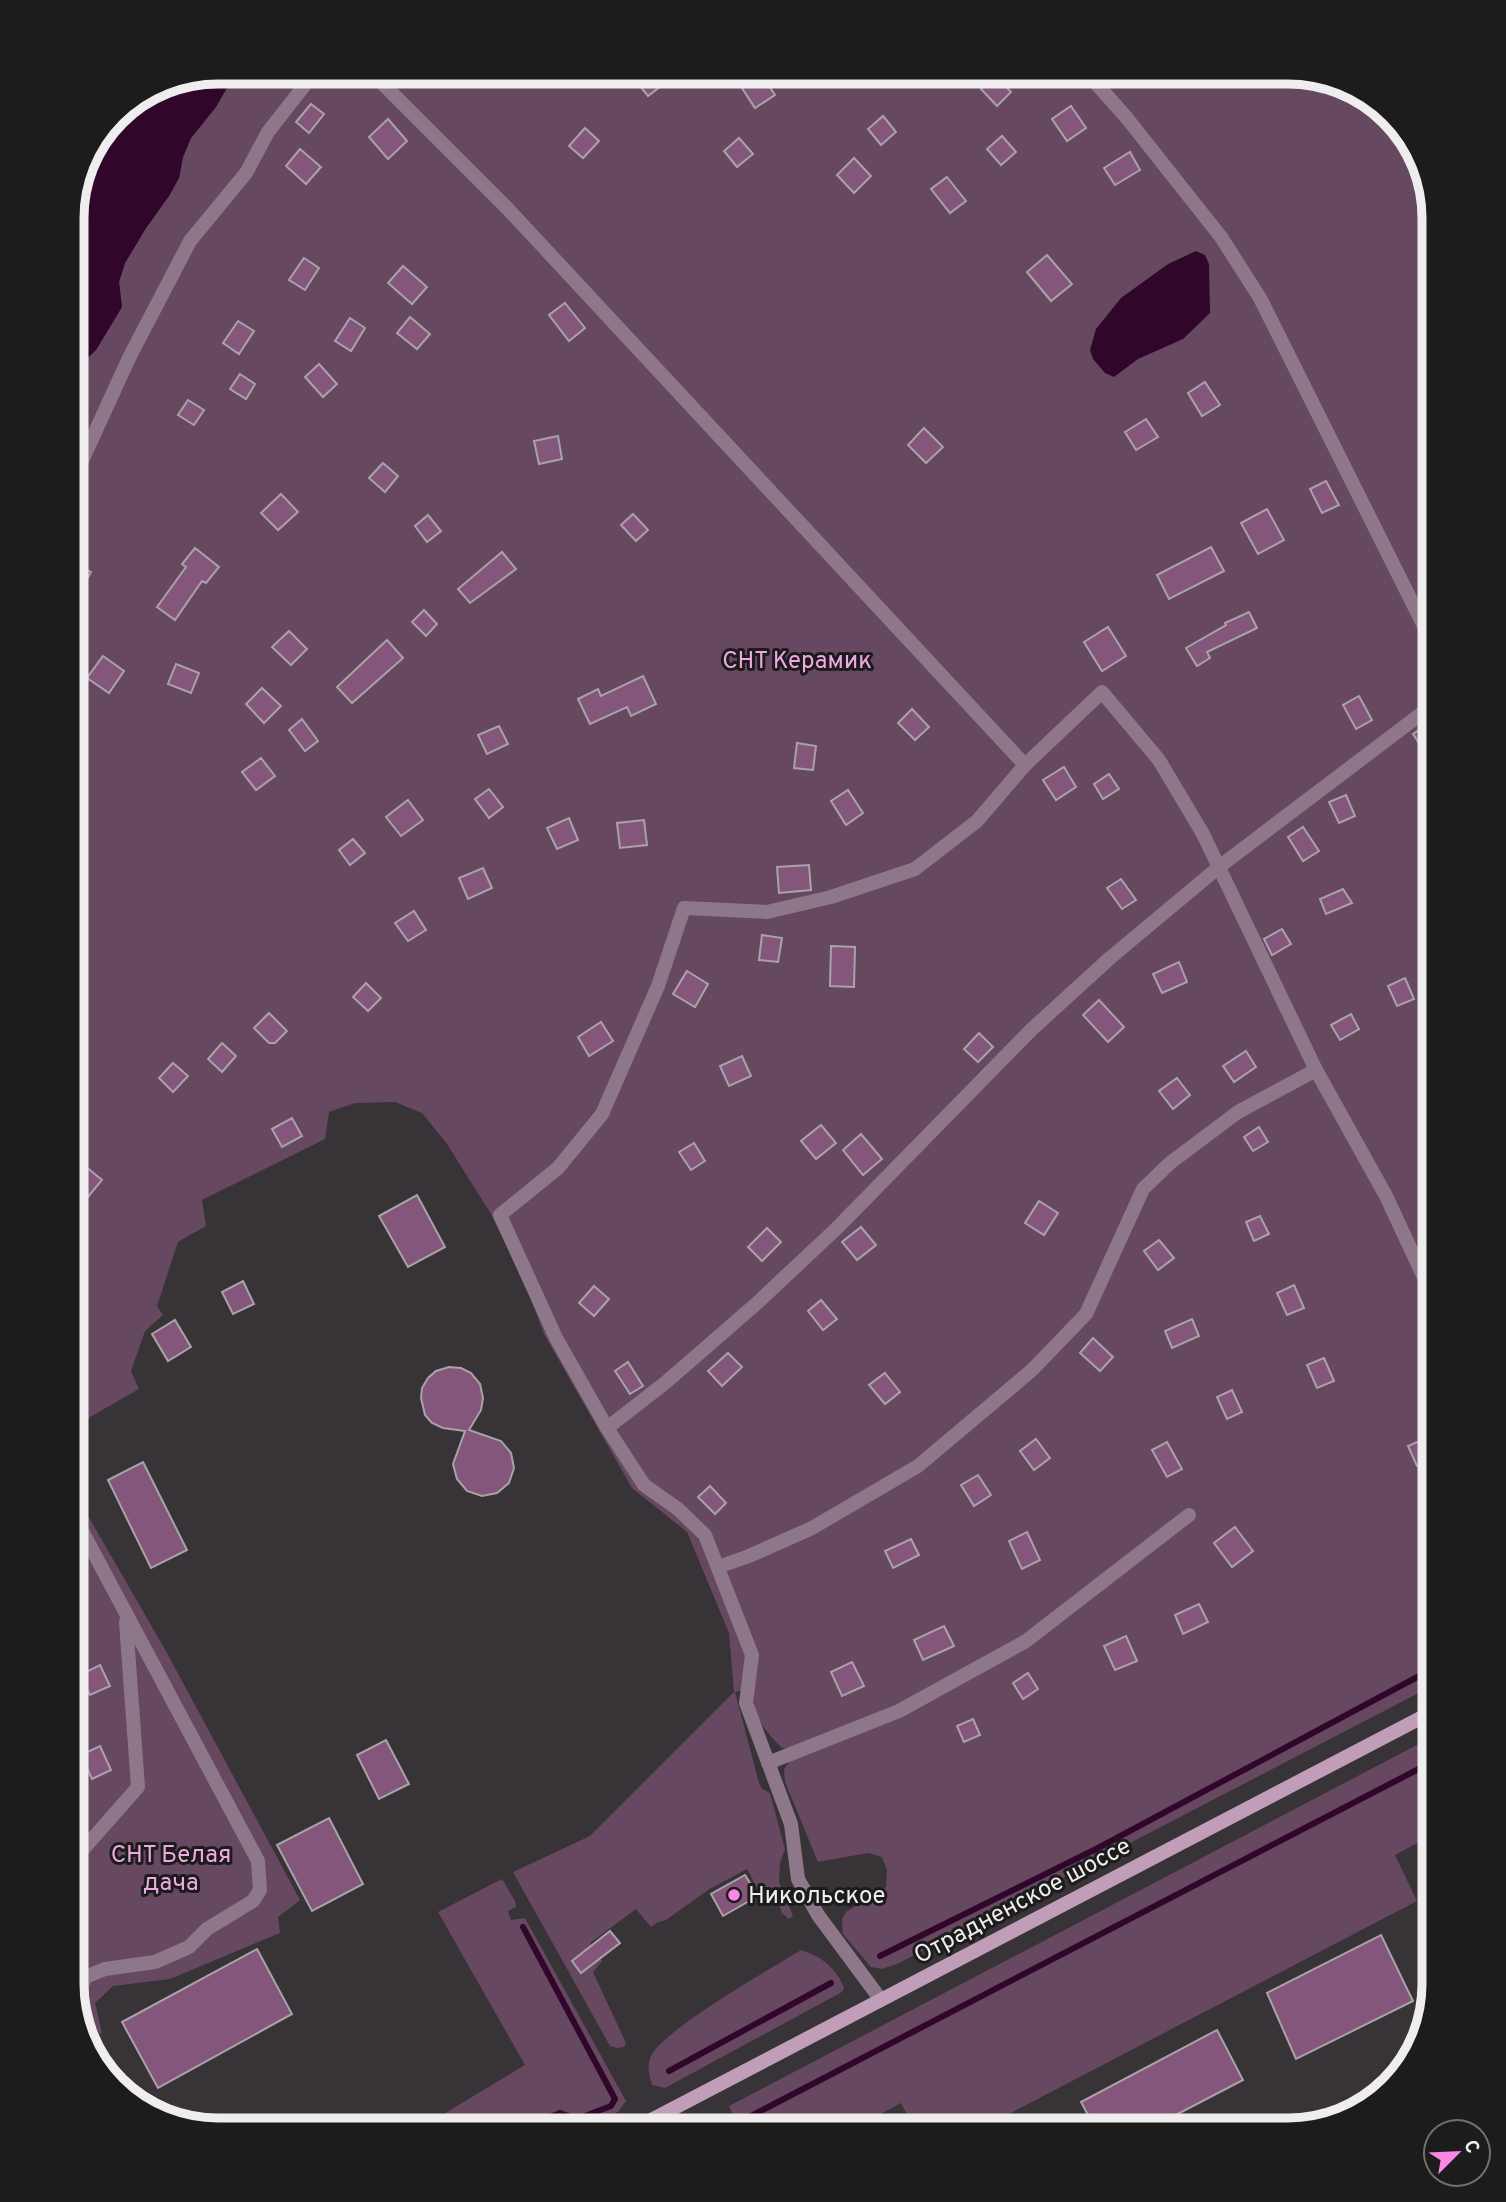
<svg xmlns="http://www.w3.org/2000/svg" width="1506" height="2202" viewBox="0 0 1506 2202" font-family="Overpass,sans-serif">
<rect width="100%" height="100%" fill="#373336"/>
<g fill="#674861">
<path d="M236,72H1297L1369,96L1415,145L1434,218V1685L899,1963L882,1969L871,1967L843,1934L842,1919L846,1912L886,1887L887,1870L882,1857L868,1853L818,1862L785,1782L784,1769L791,1760V1749L782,1748C764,1730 751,1714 753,1688L735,1692L759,1783L762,1789L770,1793L785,1849L780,1863L779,1882L793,1916L789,1919L782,1913L779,1904L761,1895L747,1869L708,1890L666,1920L658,1922L651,1927L636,1909L590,1943L602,1961L593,1972L626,2043L624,2047L618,2048L610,2046L513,1872L590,1836L734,1692L729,1633L687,1532L632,1488L544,1334L527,1289L491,1214L447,1144L422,1113L395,1102L355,1103L329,1112L325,1139L202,1200L206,1226L178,1242L157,1306L163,1315L145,1331L131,1371L139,1389L90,1417L72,1439L73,383L81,364L96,350L122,307L119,282L125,263L146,228L169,196L179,178L183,157L191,138L216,107Z"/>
<polygon points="72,1488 167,1653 300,1900 278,1917 280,1933 170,1979 113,1986 95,2003 102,2033 86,2038 72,1984"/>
<polygon points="1434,1736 1434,1834 1395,1855 1417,1901 978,2130 915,2130 901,2103 851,2130 718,2130 735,2121 729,2106"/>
<polygon points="502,1879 515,1901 516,1907 508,1911 511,1920 525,1918 626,2101 618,2112 576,2130 558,2130 554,2125 544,2130 417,2130 525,2065 438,1912"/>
<path d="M801,1950C821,1956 835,1967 844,1987L842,1992L665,2088L652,2085C649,2076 647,2068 650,2058C659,2032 772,1968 801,1950Z"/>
</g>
<g fill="#30072b">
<polygon points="218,72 236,72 216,107 191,138 183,157 179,178 169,196 146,228 125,263 119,282 122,307 96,350 81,364 73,383 72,395 72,209 87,154 115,114 162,83"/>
<polygon points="1196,251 1205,255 1209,264 1210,313 1183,339 1138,359 1114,377 1105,373 1093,359 1090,350 1096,329 1121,298 1168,264"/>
</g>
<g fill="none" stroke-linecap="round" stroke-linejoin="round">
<g stroke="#30072b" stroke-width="6">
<polyline points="523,1927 615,2099 611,2106 577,2119 560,2113 525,2127 523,2130"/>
<polyline points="880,1956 1098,1848 1434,1668"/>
<polyline points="669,2071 831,1983"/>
<polyline points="724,2130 1434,1761"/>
</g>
</g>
<g fill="#85567c" stroke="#a8a3a6" stroke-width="2">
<polygon points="645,72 658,72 666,82 648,96 635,80"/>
<polygon points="760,72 775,95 755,108 740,85"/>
<polygon points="995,75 1011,92 997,106 981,89"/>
<polygon points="311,104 324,114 309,133 296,122"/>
<polygon points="1071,106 1086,128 1067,141 1052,119"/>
<polygon points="883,116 896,132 881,145 868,129"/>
<polygon points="388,119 407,141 388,159 369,137"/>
<polygon points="585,128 599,141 583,158 569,146"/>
<polygon points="1002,136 1016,152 1001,165 987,149"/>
<polygon points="739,138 753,154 737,167 724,151"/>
<polygon points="300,149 321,167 306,184 286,166"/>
<polygon points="1130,152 1140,170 1115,185 1104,168"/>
<polygon points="854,158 871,176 854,193 837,175"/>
<polygon points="947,177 966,201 950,213 931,189"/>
<polygon points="1047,255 1072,284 1051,301 1027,272"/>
<polygon points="304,258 319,268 305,290 289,280"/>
<polygon points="403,266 427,287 412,304 388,283"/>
<polygon points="565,303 585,328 569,341 549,315"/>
<polygon points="410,317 430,334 417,349 397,333"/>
<polygon points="350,318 365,328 351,351 335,341"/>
<polygon points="238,321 254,331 239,354 223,343"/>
<polygon points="319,364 337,384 323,397 305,377"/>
<polygon points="240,374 255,384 246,399 230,389"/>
<polygon points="1205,382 1220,405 1202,416 1188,393"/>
<polygon points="188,400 204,410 194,425 178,415"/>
<polygon points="1146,419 1158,437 1136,450 1125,432"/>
<polygon points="924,428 943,447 926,463 908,445"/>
<polygon points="558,436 562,459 539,464 534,441"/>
<polygon points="383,463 398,476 385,492 369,478"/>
<polygon points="1326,481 1339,505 1322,513 1310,489"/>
<polygon points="281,494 298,512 278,530 261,513"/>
<polygon points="1267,509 1284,540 1258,554 1241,523"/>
<polygon points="633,514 648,530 636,541 621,525"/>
<polygon points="428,515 441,531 427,542 415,526"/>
<polygon points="1211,547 1224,571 1169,599 1157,575"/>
<polygon points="195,548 219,567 206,583 202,581 175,620 157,607 186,567 182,564"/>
<polygon points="502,552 516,569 470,603 458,589"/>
<polygon points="72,561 91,572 72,605"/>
<polygon points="424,610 437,624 426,636 412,622"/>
<polygon points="1249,612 1257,628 1207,652 1210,658 1197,666 1186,648 1226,625 1225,623"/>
<polygon points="1108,627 1126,656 1102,671 1084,642"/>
<polygon points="289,631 307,649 291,665 272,647"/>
<polygon points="387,640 403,658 352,703 337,687"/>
<polygon points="103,656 124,671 109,693 87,678"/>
<polygon points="176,664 199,673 191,693 168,684"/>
<polygon points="643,676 656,704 631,716 627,707 590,724 578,699 598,689 601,696"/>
<polygon points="262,688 281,706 264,723 246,704"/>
<polygon points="1359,696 1372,720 1356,729 1343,705"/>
<polygon points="912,709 929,727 915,740 898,723"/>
<polygon points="302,719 318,741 305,751 289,730"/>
<polygon points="1434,720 1434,742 1423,749 1413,734"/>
<polygon points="499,726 508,744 487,754 478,735"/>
<polygon points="797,743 816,746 813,770 794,768"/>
<polygon points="261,758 275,776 256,790 242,772"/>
<polygon points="1064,767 1076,787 1056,800 1043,780"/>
<polygon points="1109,774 1119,789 1103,799 1094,784"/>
<polygon points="489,789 503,807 489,818 475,799"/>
<polygon points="848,790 863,813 846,825 831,801"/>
<polygon points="1346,795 1355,816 1339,823 1329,802"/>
<polygon points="408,800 423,820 401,836 386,817"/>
<polygon points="569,818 578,840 557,849 547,828"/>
<polygon points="644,820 647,845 620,848 617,823"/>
<polygon points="1303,827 1319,851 1303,861 1288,837"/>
<polygon points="353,839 365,853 350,865 339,850"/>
<polygon points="809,865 811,890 779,893 777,867"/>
<polygon points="483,868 492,888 468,899 459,878"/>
<polygon points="1121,879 1136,900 1122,909 1107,888"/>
<polygon points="1343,889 1352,903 1326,914 1320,899"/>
<polygon points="414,911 426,930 408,941 395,923"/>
<polygon points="1282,929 1291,944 1272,955 1264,939"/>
<polygon points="762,935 782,938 778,962 759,960"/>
<polygon points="831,946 855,947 854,987 830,986"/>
<polygon points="1179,962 1187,982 1162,993 1153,974"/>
<polygon points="687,971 708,984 695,1007 673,994"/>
<polygon points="1405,978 1414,999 1397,1006 1388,986"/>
<polygon points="366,983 381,998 368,1011 353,997"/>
<polygon points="1099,1000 1124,1027 1108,1042 1083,1015"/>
<polygon points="269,1013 287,1031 275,1043 269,1043 254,1028"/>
<polygon points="1351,1014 1359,1029 1340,1040 1331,1025"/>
<polygon points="601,1022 613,1041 589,1056 578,1037"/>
<polygon points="979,1033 993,1047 978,1062 964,1049"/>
<polygon points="222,1043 236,1056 222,1072 208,1059"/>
<polygon points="1246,1051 1256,1067 1234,1082 1223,1066"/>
<polygon points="742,1056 751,1076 729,1086 720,1066"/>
<polygon points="173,1063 188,1076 173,1092 159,1078"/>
<polygon points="1177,1078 1190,1095 1173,1109 1159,1091"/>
<polygon points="292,1118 302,1136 282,1147 272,1129"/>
<polygon points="821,1125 836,1143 816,1159 801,1141"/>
<polygon points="1259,1127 1268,1142 1253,1151 1244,1137"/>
<polygon points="861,1134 882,1159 863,1175 843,1150"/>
<polygon points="694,1143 705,1161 691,1170 679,1152"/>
<polygon points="85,1166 102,1180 82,1204 72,1196 72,1182"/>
<polygon points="417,1195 445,1247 408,1267 379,1216"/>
<polygon points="1039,1201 1058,1213 1044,1235 1025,1223"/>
<polygon points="1260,1216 1269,1234 1254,1241 1246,1222"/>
<polygon points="861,1227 876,1245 857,1260 842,1242"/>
<polygon points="767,1228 781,1242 762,1261 748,1247"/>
<polygon points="1159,1240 1174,1258 1158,1270 1144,1251"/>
<polygon points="243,1281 254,1304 233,1314 222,1292"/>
<polygon points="1294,1285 1304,1308 1287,1315 1277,1293"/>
<polygon points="594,1286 609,1299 594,1316 579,1303"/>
<polygon points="821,1300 837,1319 823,1330 808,1311"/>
<polygon points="1192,1319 1199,1336 1172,1348 1165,1331"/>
<polygon points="175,1320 191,1347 168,1361 152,1334"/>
<polygon points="1093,1338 1113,1357 1100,1371 1080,1353"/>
<polygon points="728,1353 742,1367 722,1386 708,1371"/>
<polygon points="1324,1358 1334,1381 1317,1388 1307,1365"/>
<polygon points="628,1362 643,1386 630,1394 615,1371"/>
<polygon points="449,1367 461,1368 471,1373 480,1384 483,1398 481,1410 469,1430 501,1441 511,1453 514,1468 509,1483 497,1493 482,1496 467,1491 457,1479 453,1464 465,1431 443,1428 432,1423 425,1415 421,1398 422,1388 428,1378 436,1371"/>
<polygon points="885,1373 900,1392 885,1404 869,1385"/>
<polygon points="1232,1390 1242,1412 1227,1419 1217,1397"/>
<polygon points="1426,1438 1434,1458 1417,1466 1408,1446"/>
<polygon points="1036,1439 1050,1458 1034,1470 1020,1451"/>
<polygon points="1167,1442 1182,1469 1167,1477 1152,1450"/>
<polygon points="143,1462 187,1550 151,1568 108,1480"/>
<polygon points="978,1475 991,1495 974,1506 961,1485"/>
<polygon points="710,1486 726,1503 715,1514 698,1497"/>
<polygon points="1235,1527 1253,1551 1232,1567 1214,1543"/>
<polygon points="1027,1532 1040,1560 1022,1569 1009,1541"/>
<polygon points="911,1539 919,1555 893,1568 885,1551"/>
<polygon points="1199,1604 1208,1622 1183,1634 1175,1615"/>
<polygon points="944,1626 954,1646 923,1660 914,1640"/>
<polygon points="1126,1636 1137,1661 1115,1670 1104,1646"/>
<polygon points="852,1662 864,1686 842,1696 831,1672"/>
<polygon points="100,1665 110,1686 90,1695 80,1675"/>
<polygon points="1028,1673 1038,1689 1023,1699 1013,1683"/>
<polygon points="973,1719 980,1735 964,1742 957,1726"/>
<polygon points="386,1740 409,1784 379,1799 357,1755"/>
<polygon points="100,1746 111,1770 92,1779 81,1755"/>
<polygon points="329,1818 363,1884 312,1911 277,1845"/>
<polygon points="745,1875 758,1896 723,1916 711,1894"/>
<polygon points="610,1931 620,1943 581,1973 572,1961"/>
<polygon points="1381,1935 1413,2001 1296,2059 1267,1993"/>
<polygon points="257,1949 292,2014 158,2088 122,2022"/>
<polygon points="1217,2030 1243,2080 1147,2130 1096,2130 1081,2102"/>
</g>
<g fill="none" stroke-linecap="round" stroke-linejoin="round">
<g stroke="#8e7789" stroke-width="14">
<polyline points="371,72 507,208 1025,765"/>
<polyline points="1086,72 1126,117 1221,237 1260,298 1434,646"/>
<polyline points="72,477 80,465 129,358 190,241 246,173 268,132 315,72"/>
<polyline points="607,1428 665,1383 756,1304 837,1228 1031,1030 1110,958 1219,867 1434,704"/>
<polyline points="72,1512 258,1861 260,1890 253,1901 207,1929 189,1947 155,1962 105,1969 85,1977 80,1990 97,2063"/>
<polyline points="718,1567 749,1556 812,1528 918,1466 1032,1370 1086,1314 1143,1189 1170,1163 1238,1112 1316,1070"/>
<polyline points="768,1763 899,1711 1026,1641 1189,1515"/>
<polyline points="72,1862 138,1787 126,1622"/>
<polyline points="881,2000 818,1915 798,1879 791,1824 746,1703 752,1655 705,1535 678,1509 644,1485 607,1428 556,1338 500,1215 558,1168 602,1114 658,986 684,908 767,912 831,897 915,869 977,821 1025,765 1102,692 1159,760 1203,834 1316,1070 1386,1196 1434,1299"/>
</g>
<polyline stroke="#c09db8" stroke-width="14" points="632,2130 1434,1711"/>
</g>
<circle fill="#fa87e6" stroke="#1d1c1d" stroke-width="2.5" cx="734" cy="1895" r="7"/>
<g text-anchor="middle" stroke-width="6" stroke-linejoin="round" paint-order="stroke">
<g font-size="24" fill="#f0a8e1" stroke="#1d1c1d">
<text x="797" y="668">СНТ Керамик</text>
<text x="171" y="1862">СНТ Белая<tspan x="171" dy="28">дача</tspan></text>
</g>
<g font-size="24" fill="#efedee" stroke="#1d1c1d" text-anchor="start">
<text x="748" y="1903">Никольское</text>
</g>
<g font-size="24" fill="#efedee" stroke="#1d1c1d">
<text transform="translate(1022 1900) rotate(-28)" y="8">Отрадненское шоссе</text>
</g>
</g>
<path d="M0 0H1506V2202H0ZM218 84H1288A134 134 0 0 1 1422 218V1984A134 134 0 0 1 1288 2118H218A134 134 0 0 1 84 1984V218A134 134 0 0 1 218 84Z" fill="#1d1c1d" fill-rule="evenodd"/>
<path fill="none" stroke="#efedee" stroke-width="9" d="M218 84H1288A134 134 0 0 1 1422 218V1984A134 134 0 0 1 1288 2118H218A134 134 0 0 1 84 1984V218A134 134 0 0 1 218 84Z"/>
<g transform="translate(1457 2153) rotate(66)"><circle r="33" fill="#1d1c1d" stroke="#717071" stroke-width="2"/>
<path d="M0-5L12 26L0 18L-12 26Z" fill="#fa87e6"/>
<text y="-10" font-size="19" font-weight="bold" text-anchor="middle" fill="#efedee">С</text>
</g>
</svg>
